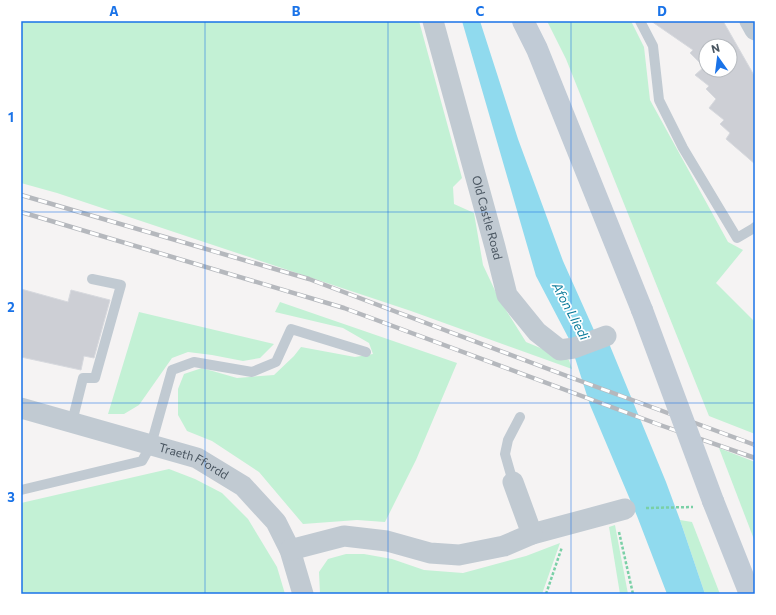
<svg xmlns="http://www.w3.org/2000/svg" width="776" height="615" viewBox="0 0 776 615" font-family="Commissioner,sans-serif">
<rect width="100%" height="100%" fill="#f5f3f3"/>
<g fill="#c3f1d5">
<polygon points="21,21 419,21 462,178 453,187 454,204 474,213 483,265 499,299 526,342 569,360 572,369 411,311 57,193 21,183"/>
<polygon points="547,21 631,21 644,47 650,100 728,242 743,250 716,283 755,322 755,434 709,416 566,59"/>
<polygon points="280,302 457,363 416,460 385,522 357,520 303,524 259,472 212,441 187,431 178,415 178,389 184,374 202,368 237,378 274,375 294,356 301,347 355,357 373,354 369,343 343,328 275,312"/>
<polygon points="139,312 274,344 260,358 243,361 212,355 188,352 172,358 139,405 124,414 108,414"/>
<polygon points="719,448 755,462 755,542"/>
<polygon points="169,469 195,479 222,493 248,519 277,567 285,594 21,594 21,503"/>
<polygon points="680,520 692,522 720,594 705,594"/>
<polygon points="615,525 628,594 620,594 609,527"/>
<polygon points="560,543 542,594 320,594 319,572 328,559 346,554 364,554 392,559 424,570 463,573 526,556"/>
</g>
<polygon fill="#90daee" points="462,21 480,21 518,139 563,261 597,337 608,341 666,482 680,520 705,594 667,594 637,516 590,405 569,339 536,276"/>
<g fill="#cdcfd5" stroke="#d7d9de" fill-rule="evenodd">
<path d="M651,21H723L755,77V164L726,139L730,133L720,124L724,120L709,108L716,99L706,89L709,86L695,75L704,67L690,53L693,50ZM706,46H730V70H706Z"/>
<polygon points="21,289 68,302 71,290 110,300 94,358 84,356 81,370 21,357"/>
</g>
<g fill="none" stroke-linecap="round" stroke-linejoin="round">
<g stroke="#7ad0a6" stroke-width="2.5" stroke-dasharray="3 2" stroke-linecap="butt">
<polyline points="646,508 693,507"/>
<polyline points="619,532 633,594"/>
<polyline points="546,594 562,547"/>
</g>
<g stroke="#c1cad2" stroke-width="10">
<polyline points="640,21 653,46 659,100 683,148 737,238 754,228 755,227"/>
<polyline points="72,422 83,378 95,378 121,285 92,279"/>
<polyline points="513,482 505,454 508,440 520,417"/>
<polyline points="21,490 142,461 151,445 172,370 194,362 252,372 276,362 291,329 366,352"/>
</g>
<g stroke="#c1cad2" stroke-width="21">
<path id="s1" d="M433,21L495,247L507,295L537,332L560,350L574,348L606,336"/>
<polyline points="750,21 755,30"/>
<path id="s2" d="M21,408L197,458L243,486L276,522L290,550L303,594"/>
<polyline points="532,534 625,509"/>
<polyline points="290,550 344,536 387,541 430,553 459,555 504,546 532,534 513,482"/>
</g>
<g stroke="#c1cbd6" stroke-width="22">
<polyline points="523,21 537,49 642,310"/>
<polyline points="713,501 750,594"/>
</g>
<g stroke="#b5b8bd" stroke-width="4.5">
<g id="rail">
<polyline points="21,195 309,279 575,379 755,445"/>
<polyline points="21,212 344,308 660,425 755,458"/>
</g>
</g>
<use href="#rail" stroke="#fff" stroke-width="3" stroke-dasharray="9" stroke-linecap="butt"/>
<polyline stroke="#c1cbd6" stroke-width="22" points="642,310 713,501"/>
</g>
<path fill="none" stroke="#1a73e8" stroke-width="1" stroke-opacity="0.55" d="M205,21V594M388,21V594M571,21V594M21,212H755M21,403H755"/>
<g text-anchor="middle" stroke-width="3.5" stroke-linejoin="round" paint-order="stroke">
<g font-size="12" fill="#4a5661" stroke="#fff">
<text dy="4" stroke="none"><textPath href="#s1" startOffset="204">Old Castle Road</textPath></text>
<text dy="4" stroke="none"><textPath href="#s2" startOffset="181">Traeth Ffordd</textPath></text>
</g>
<g font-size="13" font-style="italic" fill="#0c7c9b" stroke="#fff">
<text transform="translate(571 311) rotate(62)" y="5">Afon Lliedi</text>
</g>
</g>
<rect width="776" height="615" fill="none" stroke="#ffffff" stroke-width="44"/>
<g transform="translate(718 58) rotate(346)"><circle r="19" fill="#ffffff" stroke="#b7bbc0"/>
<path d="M0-3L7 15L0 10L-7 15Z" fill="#1a73e8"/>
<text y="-6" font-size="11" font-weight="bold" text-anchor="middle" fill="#4a5661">N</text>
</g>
<rect x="22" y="22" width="732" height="571" fill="none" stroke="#1a73e8" stroke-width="1.5"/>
<g font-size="13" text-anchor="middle" font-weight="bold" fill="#1a73e8">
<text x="114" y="16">A</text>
<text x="296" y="16">B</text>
<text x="480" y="16">C</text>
<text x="662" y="16">D</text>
<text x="11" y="122">1</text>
<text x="11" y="312">2</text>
<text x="11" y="502">3</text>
</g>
</svg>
